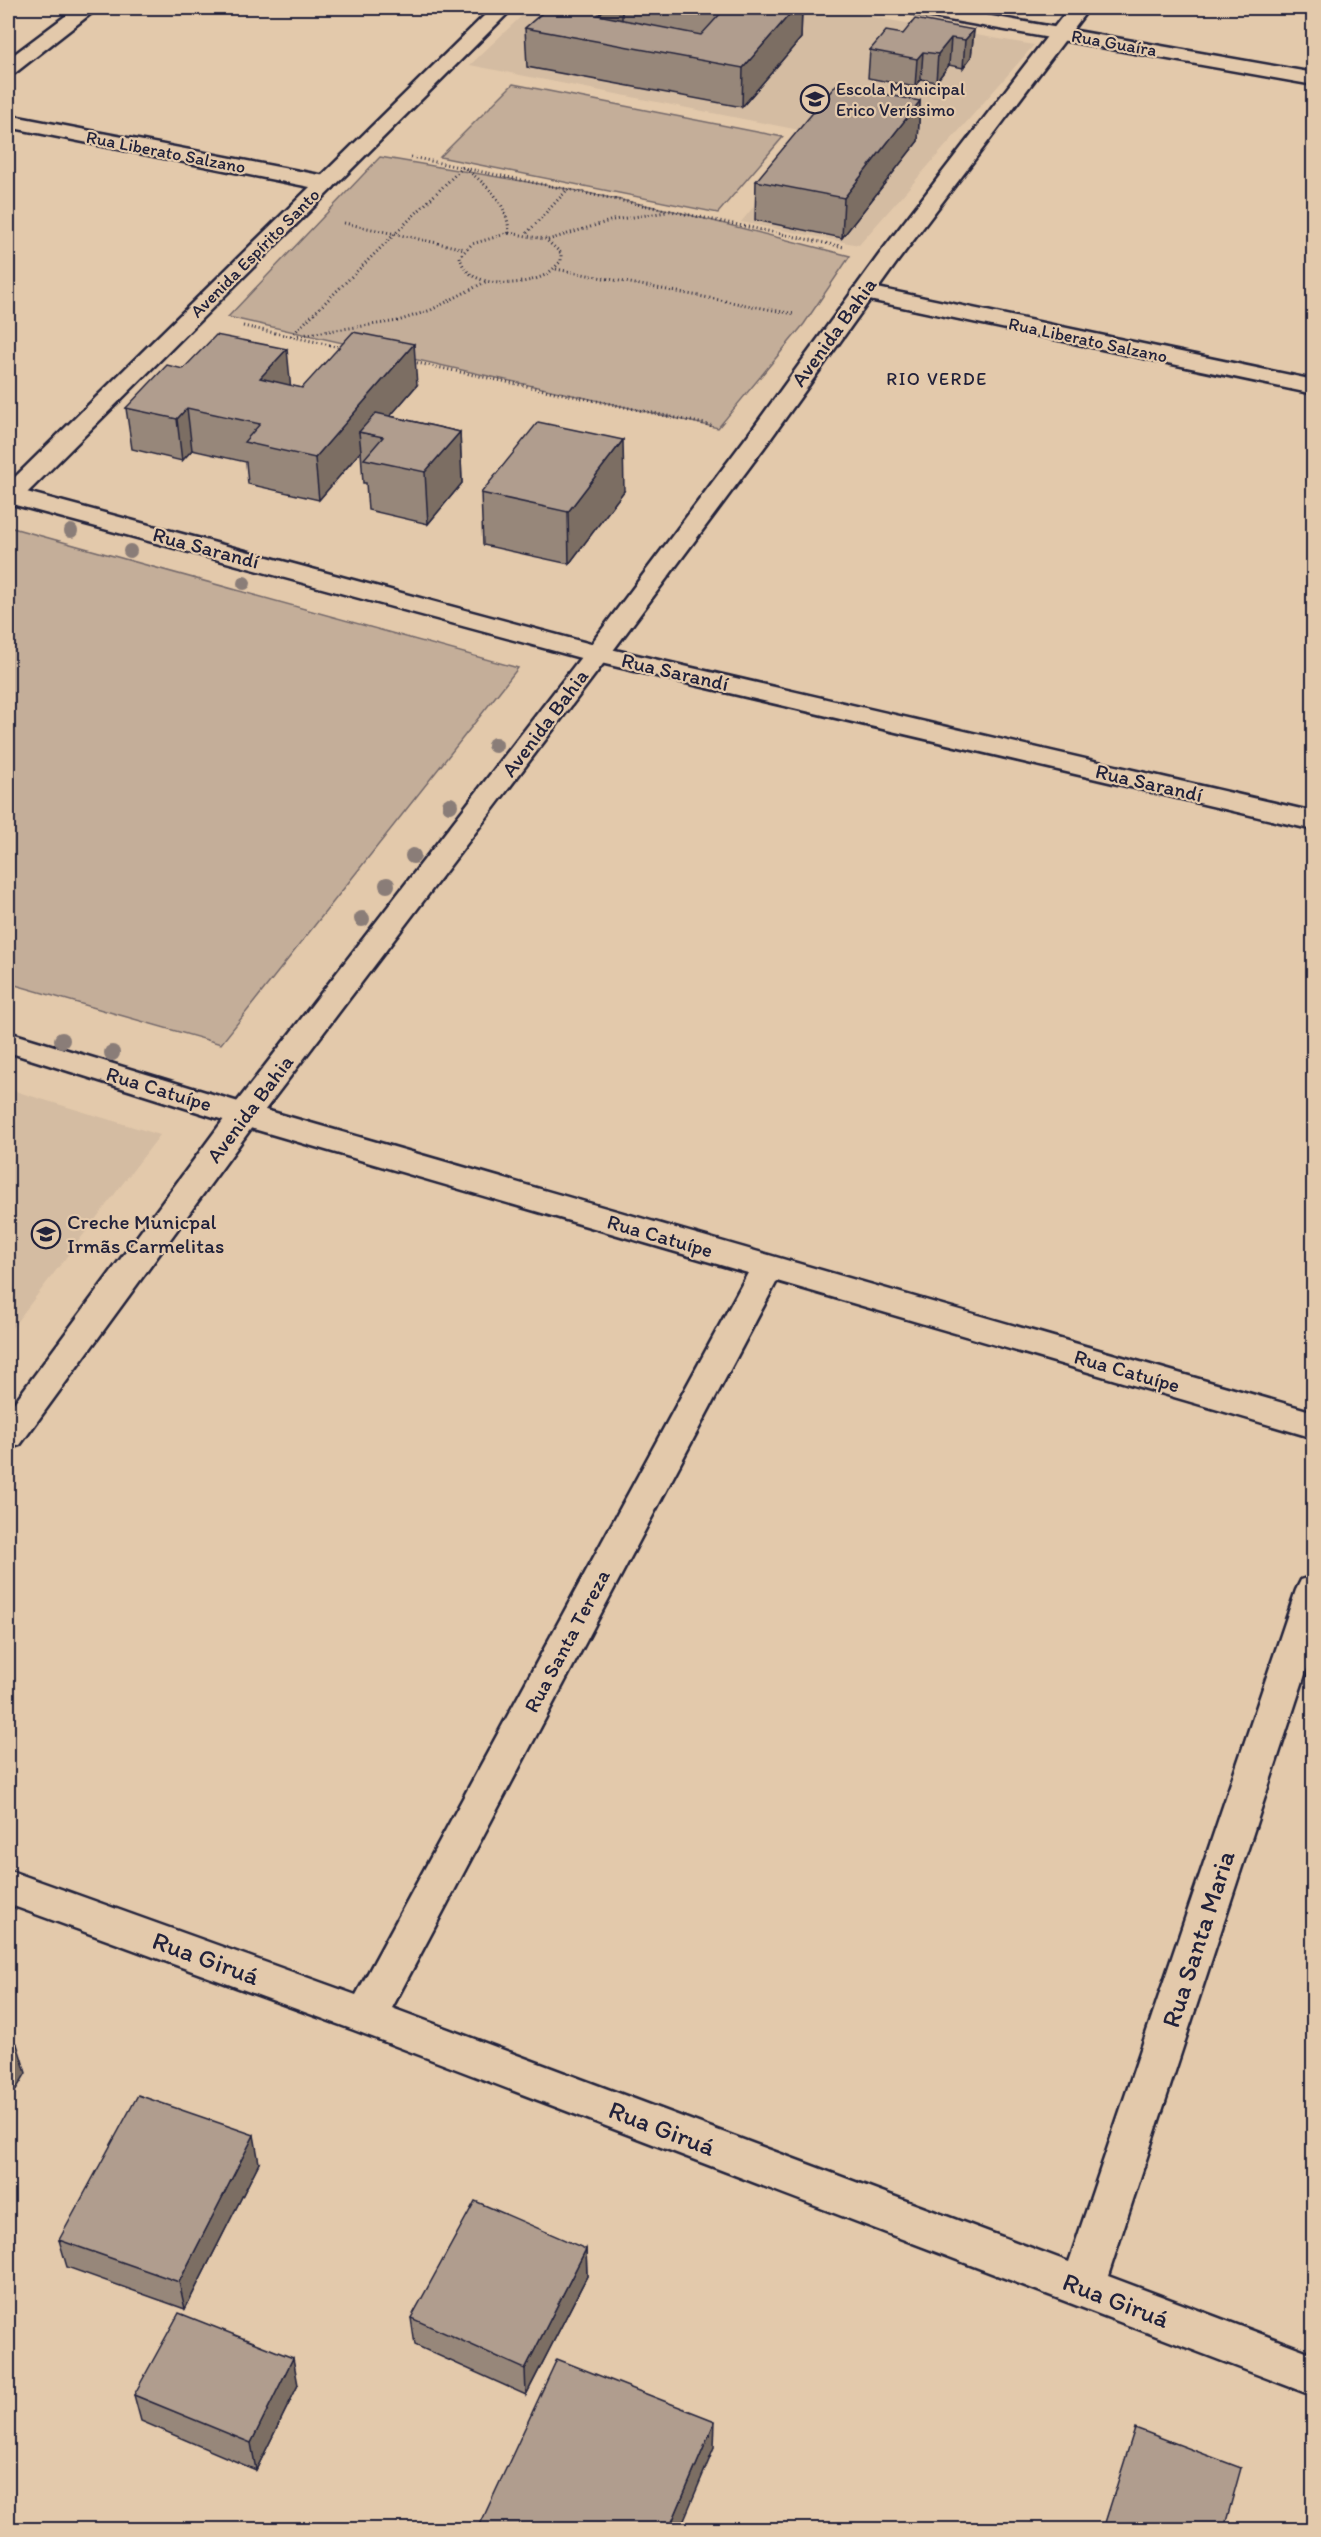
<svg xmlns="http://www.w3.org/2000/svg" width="1321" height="2537" viewBox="0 0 1321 2537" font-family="Itim,sans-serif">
<rect width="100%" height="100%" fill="#e3c9ab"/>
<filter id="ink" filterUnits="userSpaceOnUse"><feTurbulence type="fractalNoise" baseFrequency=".0167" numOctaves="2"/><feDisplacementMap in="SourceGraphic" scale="12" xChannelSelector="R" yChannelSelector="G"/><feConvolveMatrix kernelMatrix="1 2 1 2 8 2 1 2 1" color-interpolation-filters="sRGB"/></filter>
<g filter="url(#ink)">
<g fill="#d4bca2">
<polygon points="530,8 820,8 1034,45 859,245 741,222 814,133 470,65"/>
<polygon points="8,1089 160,1135 8,1333"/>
</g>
<g fill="#c4ae99" stroke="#73686a" stroke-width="1.5">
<polygon points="513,84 783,137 718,213 440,157"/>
<polygon points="380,157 568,189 674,211 850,256 804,324 718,428 228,317"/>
<polygon points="9,527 518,668 221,1044 8,983 8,529"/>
</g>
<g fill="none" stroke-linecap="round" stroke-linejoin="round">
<g stroke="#22223b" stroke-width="5">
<g id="street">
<polygon points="76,8 98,8 15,73 8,75 8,59"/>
<polygon points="905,8 946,8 1314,73 1314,85 915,14 908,12"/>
<polygon points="8,115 325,176 333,178 336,183 333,188 325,190 8,127"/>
<polygon points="863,285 1314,380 1314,394 855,297 851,292 855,287"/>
<polygon points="8,487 602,647 1314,812 1314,830 588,660 8,503"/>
<polygon points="8,1032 255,1107 1314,1412 1314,1438 777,1281 392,2008 1069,2262 1296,1590 1301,1580 1314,1576 1314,1647 1108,2276 1314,2354 1314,2396 354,2030 8,1904 8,1870 356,1995 748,1273 233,1123 8,1052"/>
</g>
</g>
<g stroke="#22223b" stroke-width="5">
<g id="secondary">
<polygon points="492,8 513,8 17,503 8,505 8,484"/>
<polygon points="1069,8 1089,8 897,262 769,441 606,660 255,1123 20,1445 8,1449 8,1411 233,1107 588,648 751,431 881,252"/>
</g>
</g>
<g stroke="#22223b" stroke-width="3" stroke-dasharray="1 3" stroke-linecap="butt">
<polyline points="411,157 844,247"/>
<polyline points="344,223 465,249"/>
<path d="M509,233L545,239L561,253V261C555,267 550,273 543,276C520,287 464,289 460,256L472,244Z"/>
<polyline points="527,233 568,189"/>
<polyline points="548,240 613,220 667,212"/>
<polyline points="556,269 794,314"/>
<polyline points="243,326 344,348"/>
<path d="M291,336L463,167C486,184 508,202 509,233"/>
<polyline points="294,336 398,321 431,310 487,281"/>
<polyline points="413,362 714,426"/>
</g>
<use href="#street" fill="#e3c9ab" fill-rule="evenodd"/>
<use href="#secondary" fill="#e3c9ab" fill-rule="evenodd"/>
</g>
<g fill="#8a7d78">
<circle cx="71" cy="531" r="7"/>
<circle cx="130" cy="551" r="7"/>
<circle cx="244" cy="583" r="7"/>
<circle cx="495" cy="745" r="8"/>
<circle cx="450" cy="805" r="8"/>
<circle cx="413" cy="856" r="8"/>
<circle cx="387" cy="885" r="8"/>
<circle cx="362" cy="919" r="8"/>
<circle cx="62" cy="1040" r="8"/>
<circle cx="112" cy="1053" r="8"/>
</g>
<g fill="#97877a" stroke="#22223b" stroke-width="1.5">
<polygon points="548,8 802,8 801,38 742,107 527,67 525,28"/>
<polygon points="974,30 971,57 963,68 949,65 936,82 921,79 915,87 868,78 870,50 903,34"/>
<polygon points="920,101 918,141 842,238 755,220 756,181"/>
<polygon points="183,369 302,388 417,385 390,416 460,432 462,483 428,524 368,510 366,483 363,483 361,451 319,500 248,484 246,462 192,450 182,461 132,449 126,408"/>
<polygon points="624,491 569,564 483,545 481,493"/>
<polygon points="259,2163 185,2309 67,2267 59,2240"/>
<polygon points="586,2249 587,2276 526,2395 415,2345 411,2318"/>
<polygon points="298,2385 256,2470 141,2421 134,2395"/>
</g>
<g fill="#7b6e63" stroke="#22223b" stroke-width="1.5">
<polygon points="606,8 622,8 622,30 598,15"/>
<polygon points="795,8 802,8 801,38 742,107 743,68"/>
<polygon points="974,30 971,57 963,68 965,40"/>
<polygon points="951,38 949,65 936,82 938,54"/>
<polygon points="923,52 921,79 915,87 917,59"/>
<polygon points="920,101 918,141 842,238 844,198"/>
<polygon points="414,344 417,385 374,435 359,432 361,451 319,500 315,458"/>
<polygon points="287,349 291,391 260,378"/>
<polygon points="187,408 192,450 182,461 177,419"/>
<polygon points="460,432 462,483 428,524 425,472"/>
<polygon points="623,440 624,491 569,564 568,512"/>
<polygon points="17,2044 26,2073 8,2103 8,2060"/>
<polygon points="254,2135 259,2163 185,2309 179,2282"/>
<polygon points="586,2249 587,2276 526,2395 525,2369"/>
<polygon points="293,2358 298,2385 256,2470 251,2443"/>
<polygon points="715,2421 714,2448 680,2529 669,2529"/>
</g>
<g fill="#b09d8e" stroke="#22223b" stroke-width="1.5">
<polygon points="548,8 606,8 598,15 701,35 722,12 701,8 795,8 743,68 525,28"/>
<polygon points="915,19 974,30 965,40 951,38 938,54 923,52 917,59 870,50 886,31 903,34"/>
<polygon points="836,85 920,101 844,198 756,181"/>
<polygon points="353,332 414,344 315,458 244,442 260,424 187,408 177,419 126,408 167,365 183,369 216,335 287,349 260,378 302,388"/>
<polygon points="376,413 460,432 425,472 364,459 383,437 359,432"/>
<polygon points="538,422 623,440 568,512 481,493"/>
<polygon points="8,2041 17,2044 8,2060"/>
<polygon points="138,2095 254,2135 179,2282 59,2240"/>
<polygon points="475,2201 586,2249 525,2369 411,2318"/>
<polygon points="179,2313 293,2358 251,2443 134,2395"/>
<polygon points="557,2359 715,2421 669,2529 478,2529"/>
<polygon points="1135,2428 1241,2468 1224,2529 1103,2529"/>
<polygon points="690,2525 702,2529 688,2529"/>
</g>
</g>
<defs>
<g id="school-ring" transform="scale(1.5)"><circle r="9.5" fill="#e3c9ab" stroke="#22223b" stroke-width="1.5"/><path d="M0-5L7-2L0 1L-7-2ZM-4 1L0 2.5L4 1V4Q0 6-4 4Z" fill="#22223b"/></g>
</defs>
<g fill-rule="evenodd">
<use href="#school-ring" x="815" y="99"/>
<use href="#school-ring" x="46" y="1234"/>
</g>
<g text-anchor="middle" stroke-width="4.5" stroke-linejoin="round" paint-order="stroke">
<g font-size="18" fill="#22223b" stroke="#e3c9ab">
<text transform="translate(1114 43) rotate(10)" y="6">Rua Guaíra</text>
<text transform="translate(166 152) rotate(11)" y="6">Rua Liberato Salzano</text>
<text transform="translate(255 253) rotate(-45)" y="6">Avenida Espírito Santo</text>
<text transform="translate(1088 340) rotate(12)" y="6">Rua Liberato Salzano</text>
</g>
<g font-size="18" fill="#22223b" stroke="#e3c9ab" text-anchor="start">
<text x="836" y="95">Escola Municipal<tspan x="836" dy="21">Erico Veríssimo</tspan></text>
</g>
<g font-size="18" letter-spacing="1.5" fill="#22223b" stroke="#e3c9ab">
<text x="937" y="385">RIO VERDE</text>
</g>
<g font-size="21" fill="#22223b" stroke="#e3c9ab">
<text transform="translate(834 332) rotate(-54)" y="7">Avenida Bahia</text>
<text transform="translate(206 548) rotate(15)" y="7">Rua Sarandí</text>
<text transform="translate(675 672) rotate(13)" y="7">Rua Sarandí</text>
<text transform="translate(545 723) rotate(-53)" y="7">Avenida Bahia</text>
<text transform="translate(1149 783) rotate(13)" y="7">Rua Sarandí</text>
<text transform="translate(159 1089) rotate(17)" y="7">Rua Catuípe</text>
<text transform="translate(250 1109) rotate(-53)" y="7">Avenida Bahia</text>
<text transform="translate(660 1236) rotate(16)" y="7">Rua Catuípe</text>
<text transform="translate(1127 1371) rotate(16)" y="7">Rua Catuípe</text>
<text transform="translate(567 1641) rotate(-62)" y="7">Rua Santa Tereza</text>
</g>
<g font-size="21" fill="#22223b" stroke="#e3c9ab" text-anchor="start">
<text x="67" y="1229">Creche Municpal<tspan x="67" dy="24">Irmãs Carmelitas</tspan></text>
</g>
<g font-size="26" fill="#22223b" stroke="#e3c9ab">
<text transform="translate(1198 1939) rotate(-72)" y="9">Rua Santa Maria</text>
<text transform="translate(206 1958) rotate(20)" y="9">Rua Giruá</text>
<text transform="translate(662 2128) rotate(21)" y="9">Rua Giruá</text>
<text transform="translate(1116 2300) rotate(21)" y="9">Rua Giruá</text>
</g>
</g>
<rect width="1321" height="2537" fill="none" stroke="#e3c9ab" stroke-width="30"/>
<rect x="15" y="15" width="1291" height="2507" fill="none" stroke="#22223b" stroke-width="2" filter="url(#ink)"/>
</svg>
